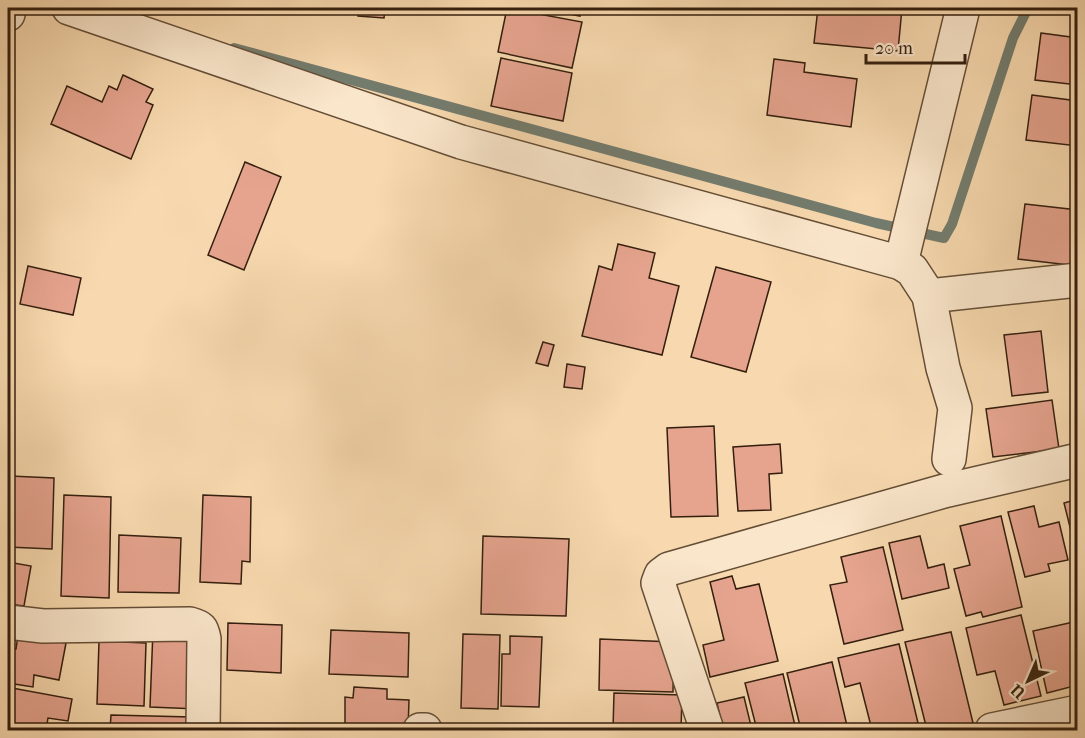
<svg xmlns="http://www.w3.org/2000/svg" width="1085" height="738" viewBox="0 0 1085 738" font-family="'IM FELL French Canon',serif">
<rect width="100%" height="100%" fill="#f8d9af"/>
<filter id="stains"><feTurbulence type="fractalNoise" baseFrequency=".00333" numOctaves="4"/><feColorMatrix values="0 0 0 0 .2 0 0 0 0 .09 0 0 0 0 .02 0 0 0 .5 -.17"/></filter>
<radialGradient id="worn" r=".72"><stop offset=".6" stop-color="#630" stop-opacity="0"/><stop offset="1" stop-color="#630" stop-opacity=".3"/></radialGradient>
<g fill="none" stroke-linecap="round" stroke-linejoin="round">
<polyline stroke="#737c6e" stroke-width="10" points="234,48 876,223 944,238 952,224 1013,38 1028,8"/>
</g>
<g fill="#e6a48f" stroke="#341f0e" stroke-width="1.5">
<polygon points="358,8 385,8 384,18 358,16"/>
<polygon points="507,8 582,22 572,68 498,52"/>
<polygon points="540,8 582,8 580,16"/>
<polygon points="818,8 902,8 898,51 814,43"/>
<polygon points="1041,33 1078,38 1078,85 1035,80"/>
<polygon points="501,58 572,73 563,121 491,106"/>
<polygon points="774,59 805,63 804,72 857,79 851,127 767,115"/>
<polygon points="123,75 153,89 146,102 153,105 131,159 51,124 67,86 102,102 109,86 117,90"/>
<polygon points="1032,95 1078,101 1078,146 1026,140"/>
<polygon points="245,162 281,177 244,270 208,255"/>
<polygon points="1025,204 1078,210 1078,266 1018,259"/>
<polygon points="618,244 655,253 649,278 679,286 662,355 582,336 599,266 612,270"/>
<polygon points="28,266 81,278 73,315 20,304"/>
<polygon points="716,267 771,282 746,372 691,357"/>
<polygon points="1041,331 1048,392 1012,396 1004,335"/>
<polygon points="543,342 554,345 548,366 536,363"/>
<polygon points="567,364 585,367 582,389 564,387"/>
<polygon points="1052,400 1059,449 993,457 986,409"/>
<polygon points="714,426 718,516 671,517 667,428"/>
<polygon points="780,444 782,473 769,474 771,510 738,511 733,447"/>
<polygon points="10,476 54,478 52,549 8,547"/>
<polygon points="64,495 111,497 109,598 61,596"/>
<polygon points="203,495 251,497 250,562 242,561 241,584 200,582"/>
<polygon points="1078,499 1078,559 1064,503"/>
<polygon points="1034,506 1039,527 1059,522 1068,560 1048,564 1050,571 1025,577 1008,512"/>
<polygon points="1001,516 1022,607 983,617 981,612 966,616 954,569 970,565 960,526"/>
<polygon points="119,535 181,538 179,593 118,592"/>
<polygon points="483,536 569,539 566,616 481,614"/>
<polygon points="920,536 928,568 944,564 949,588 902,599 889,543"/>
<polygon points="883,547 903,630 844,644 830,585 847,582 841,557"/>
<polygon points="8,562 31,566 24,606 8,604"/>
<polygon points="732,576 736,589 759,584 778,661 710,677 703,645 724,640 710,582"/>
<polygon points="1021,615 1041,696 1004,705 995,671 977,675 966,628"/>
<polygon points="1078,621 1078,685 1047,693 1033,631"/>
<polygon points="228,623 282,625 281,673 227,670"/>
<polygon points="153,630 201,632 198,709 150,707"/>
<polygon points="331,630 409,633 408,677 329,674"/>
<polygon points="951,632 973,723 940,730 927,730 905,642"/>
<polygon points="463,634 500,635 498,709 461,708"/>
<polygon points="18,635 66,643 59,680 34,675 33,687 8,683 8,648 16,649"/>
<polygon points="510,636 542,637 539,707 501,706 502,654 510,654"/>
<polygon points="600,639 674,642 673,692 599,690"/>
<polygon points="99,641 146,643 144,706 97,704"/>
<polygon points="899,644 918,723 887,730 872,730 860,683 845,687 838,658"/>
<polygon points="832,662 848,730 801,730 787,673"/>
<polygon points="783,674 796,730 757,730 745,683"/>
<polygon points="354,687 387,689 387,699 409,700 408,730 345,730 345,697 353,698"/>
<polygon points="12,688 72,699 68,721 48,718 46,730 8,730 8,697 10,698"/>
<polygon points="614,693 682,695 681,730 613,730"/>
<polygon points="744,697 752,730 723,730 717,703"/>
<polygon points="111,715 191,717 191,730 110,730"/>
<polygon points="224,727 294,730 224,730"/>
</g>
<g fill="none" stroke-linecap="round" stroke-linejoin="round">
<g stroke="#654e36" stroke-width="36">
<g id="minor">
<polyline points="69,8 461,142 901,263 912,270 929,296 943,368 955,408 949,459"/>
<polyline points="8,14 9,8"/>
<polyline points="901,263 963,8"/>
<polyline points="929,296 1078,280"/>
<path d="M8,622L43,626L190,624C201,627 202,628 204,639L203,730"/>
<polyline points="420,730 425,730"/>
<polyline points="707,730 658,583 661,575 669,569 944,491 1078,460"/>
<polyline points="992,730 1078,712"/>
</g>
</g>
<use href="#minor" stroke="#fae6cb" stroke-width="33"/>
</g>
<rect width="1085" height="738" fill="none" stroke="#f8d9af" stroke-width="30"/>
<rect x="9" y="9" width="1067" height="720" fill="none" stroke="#341f0e" stroke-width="3"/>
<rect x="15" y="15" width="1055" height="708" fill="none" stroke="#341f0e" stroke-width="1.5"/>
<g transform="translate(1028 681) rotate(224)" stroke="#fae6cb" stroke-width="4.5" paint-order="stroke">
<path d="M0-4.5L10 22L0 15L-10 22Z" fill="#341f0e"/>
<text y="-9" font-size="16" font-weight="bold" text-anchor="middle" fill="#341f0e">U</text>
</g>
<path d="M866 54v9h99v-9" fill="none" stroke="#341f0e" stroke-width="3"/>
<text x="875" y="54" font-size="18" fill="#341f0e" stroke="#fae6cb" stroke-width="4.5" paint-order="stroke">20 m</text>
<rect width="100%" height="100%" filter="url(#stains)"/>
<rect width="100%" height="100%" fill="url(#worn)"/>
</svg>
